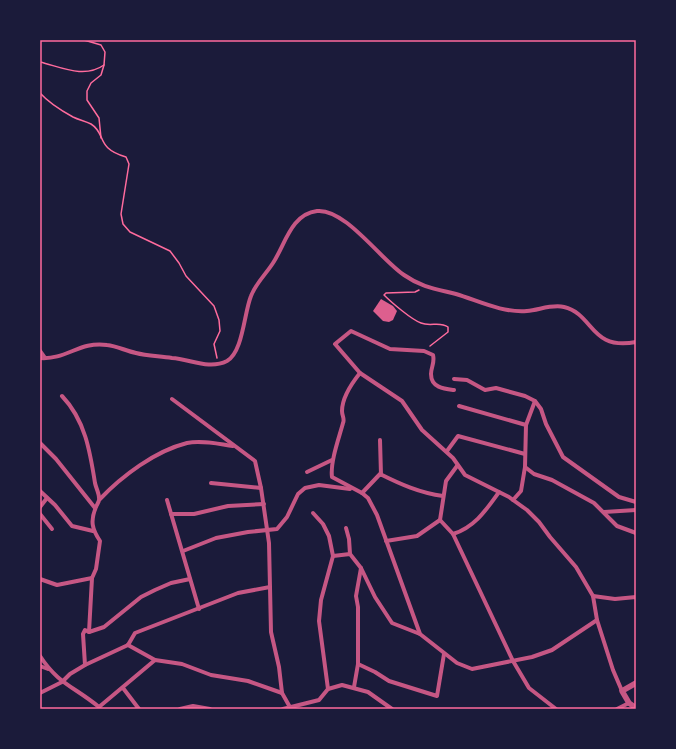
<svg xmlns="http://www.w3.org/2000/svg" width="676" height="749" viewBox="0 0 676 749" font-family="'Nunito Sans',sans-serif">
<rect width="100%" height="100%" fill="#1b1b3a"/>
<polygon fill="#dd5f8e" points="381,299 393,306 397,311 393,320 389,322 383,321 373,311"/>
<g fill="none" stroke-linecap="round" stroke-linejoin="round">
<g stroke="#ff6b9d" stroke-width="1.5">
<path d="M40,62C61,67 84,79 104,65L105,52L101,45L84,40"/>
<path d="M40,93C49,103 62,111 73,117C79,120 85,121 91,124C107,134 95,148 126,157L129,164L121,214L123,224L130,232L170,251L179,263L186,276L214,306L219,320L220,331L214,344L217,358"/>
<polyline points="101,138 99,118 87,100 87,91 91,83 101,75 104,65"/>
<path d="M419,290L415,292L386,293L384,295C391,302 412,320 421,323C430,327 440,321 448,327V332L430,346"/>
</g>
<g stroke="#c65784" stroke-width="4">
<polyline points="40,351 45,358"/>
<path d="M40,358C67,360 79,341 107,345C117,346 126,351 136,353C147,356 160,356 172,358C190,359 209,370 227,361C243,352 244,313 251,296C256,283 266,274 273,263C285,245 291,214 317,211C345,208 381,260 404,275C421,287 436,289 456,294C479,301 502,313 527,311C539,310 552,304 564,307C594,314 590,351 636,342"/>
<path d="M360,373C352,383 342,397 342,411C342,416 345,419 343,423C339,438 330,462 332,477L362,493L368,498L377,515L420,634L457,663L472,669L532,657L552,650L597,620"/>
<polyline points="454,379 467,380 485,390 496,388 525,396 535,401 541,409 546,424 563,457 619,497 636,502"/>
<path d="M454,390C445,389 431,388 431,374C431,367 435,363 433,355L424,351L390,349L351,331L335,344L360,373L402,401L422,430L453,458L465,475L509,497L527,510L539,522L550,537L576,567L593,596L597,620L613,670L622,691"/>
<path d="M62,396C85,420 90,451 95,483C96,488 99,493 99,498C100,501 97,504 96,507C90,521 92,529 100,541L96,569L92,578L89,632L85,630L83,634L85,665"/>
<polyline points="172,399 255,461 261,488 269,543 271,632 279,667 282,693 291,709"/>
<polyline points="459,406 526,425 525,467 534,474 552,480 594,503 617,526 636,533"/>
<polyline points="526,425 535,401"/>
<polyline points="380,440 381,475"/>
<polyline points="40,443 56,459 95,508"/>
<polyline points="447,451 458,436 525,454"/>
<polyline points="307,472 332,460"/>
<polyline points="211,483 261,488"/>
<polyline points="40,491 55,505 72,526 93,531"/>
<path d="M362,493L380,474C400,484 420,493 443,496"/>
<path d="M100,499C122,476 155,451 187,443C202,440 218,444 233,446"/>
<polyline points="167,500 199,609"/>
<polyline points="513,500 521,491 525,467"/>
<polyline points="40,507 47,498"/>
<polyline points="604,512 636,510"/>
<polyline points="313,513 323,524 329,536 333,556 321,600 319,621 328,689"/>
<polyline points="40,514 52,529"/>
<polyline points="171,514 194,514 228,506 264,504"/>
<path d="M440,520L453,534C475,527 486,510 499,492"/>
<polyline points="346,528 349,539 350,554"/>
<polyline points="453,534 513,661 529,688 556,709"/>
<polyline points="386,541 417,536 440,520 446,481 457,466"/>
<polyline points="183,551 216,538 248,532 277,529 287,517 298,494 305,488 319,485 350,489"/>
<polyline points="333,556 350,554 361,568 375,597 392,623 420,634"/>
<polyline points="40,579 57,585 92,578"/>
<polyline points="593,596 615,599 636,597"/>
<polyline points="89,632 104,627 141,597 155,590 171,583 190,579"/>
<polyline points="128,645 135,633 238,593 270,587"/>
<polyline points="128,645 155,660"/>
<path d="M40,656C58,684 75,687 99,707"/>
<polyline points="358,664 375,672 389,681 437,696 444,654"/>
<polyline points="40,666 48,669"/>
<polyline points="354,687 358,664 358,607 356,596 361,568"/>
<polyline points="123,688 139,709"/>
<polyline points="40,693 62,682 70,674 85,665 128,645"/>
<polyline points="99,709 99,707 155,660 182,664 211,675 248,681 282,693"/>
<polyline points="180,709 193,706 210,709"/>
<polyline points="283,709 319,700 328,689 342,685 368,692 392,709"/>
<polyline points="617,709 629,703"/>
</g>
<polyline stroke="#c65784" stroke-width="5.5" points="636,683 622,691 629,703 636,708"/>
</g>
<rect width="676" height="749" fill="none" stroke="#1b1b3a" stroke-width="82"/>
<rect x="41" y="41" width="594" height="667" fill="none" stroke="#ff6b9d" stroke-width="1.5"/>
</svg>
